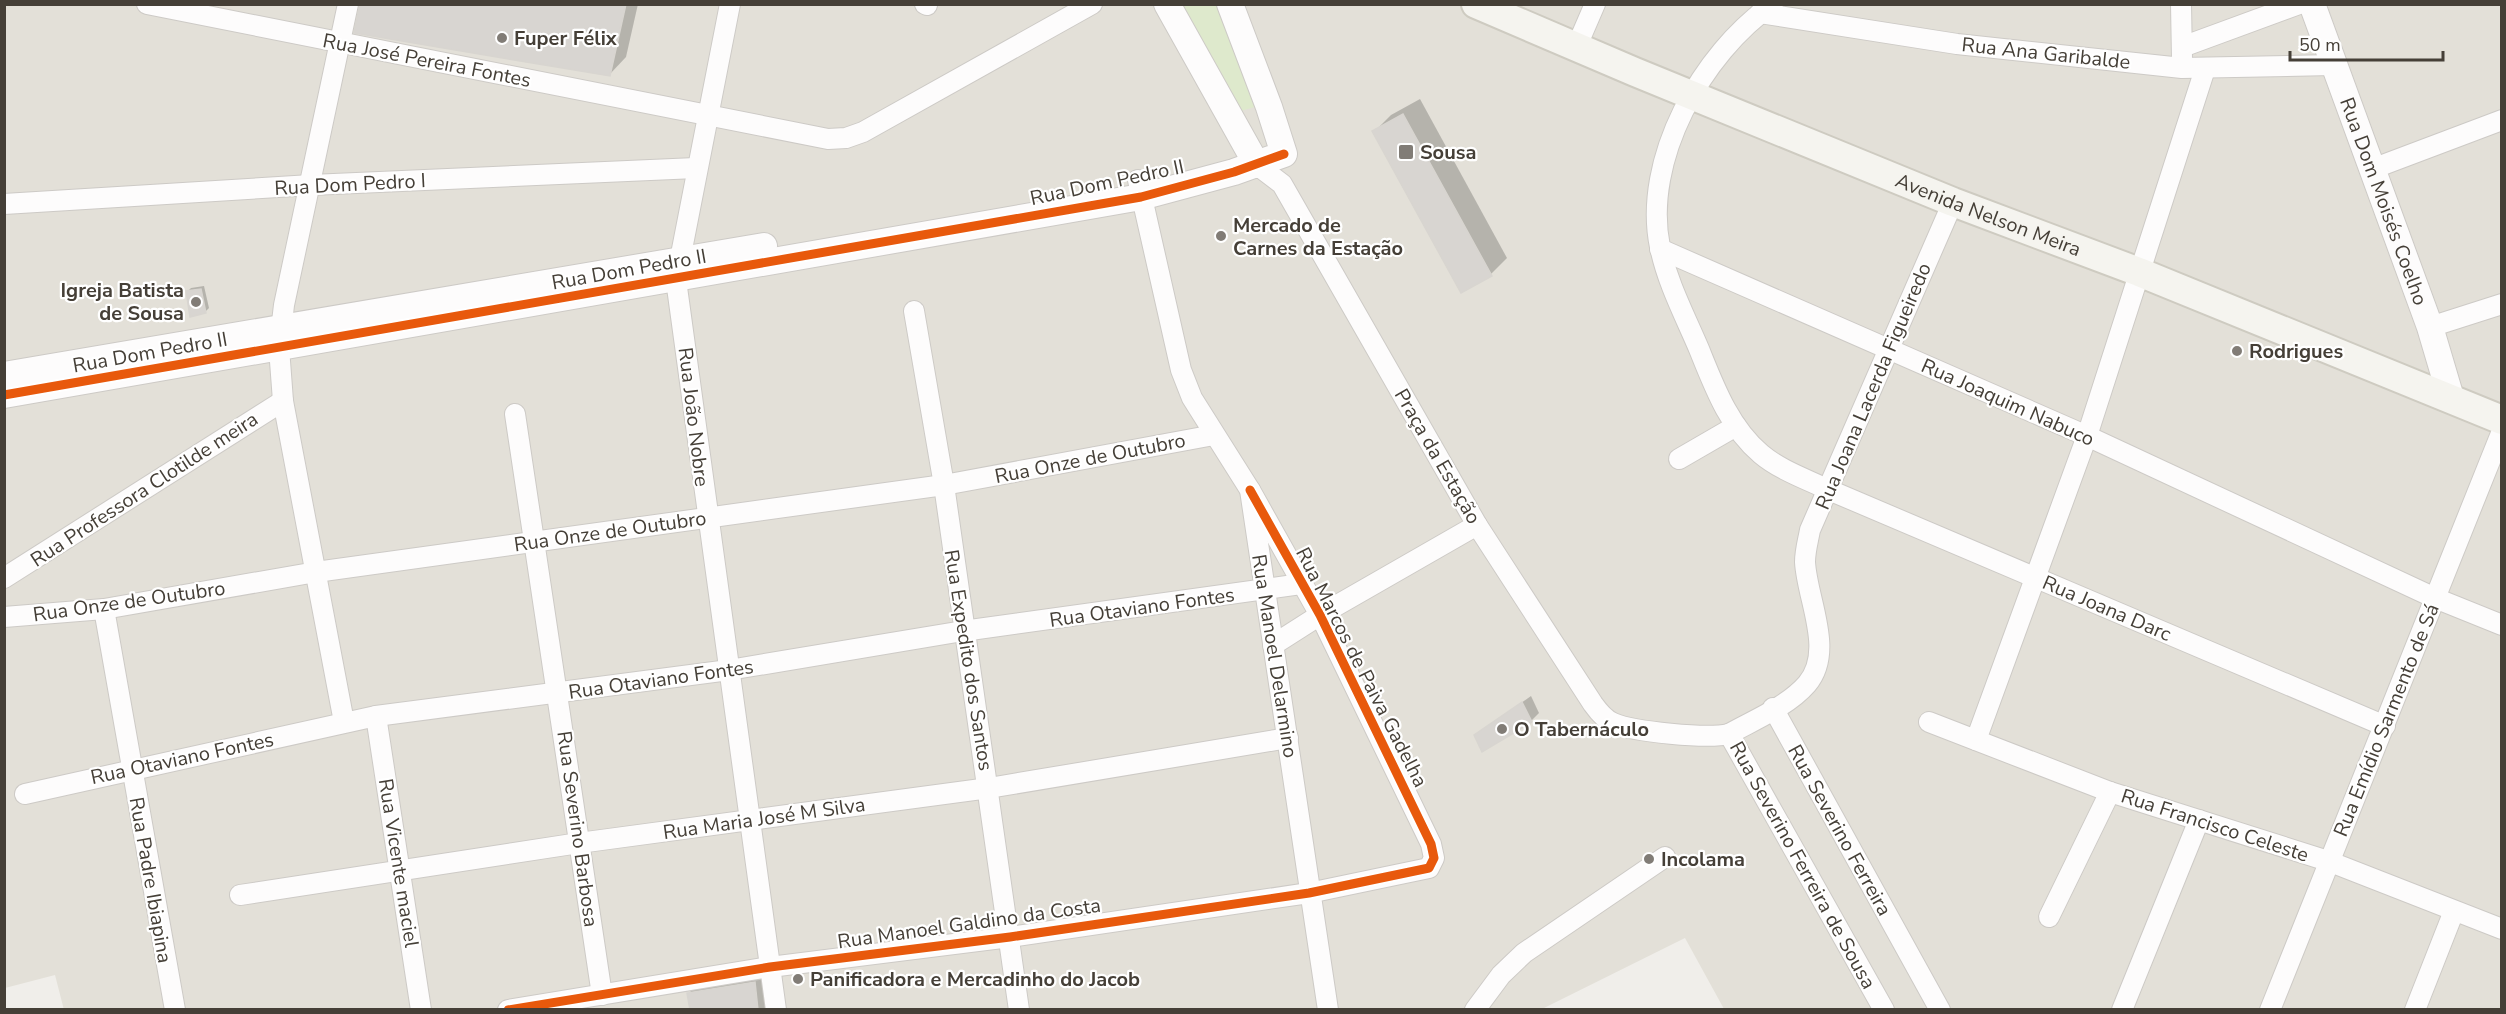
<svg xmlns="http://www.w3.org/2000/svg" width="2506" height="1014" viewBox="0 0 2506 1014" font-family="'Nunito Sans',sans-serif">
<rect width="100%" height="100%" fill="#f0eeea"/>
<polygon fill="#e3e0d8" points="5,5 2501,5 2501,1009 1724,1009 1685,938 1540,1010 64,1010 55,975 5,988"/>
<polygon fill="#dee9cc" points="1178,5 1219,5 1258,106 1241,111"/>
<g fill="#0003">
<polygon points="363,4 638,4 626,57 610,74"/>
<polygon points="1420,99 1507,258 1491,274 1374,132 1391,115"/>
<polygon points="204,286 209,308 205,312 188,291 191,288"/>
<polygon points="1531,696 1539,713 1531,721 1475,735"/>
<polygon points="771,966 777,1010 691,1010 689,993 706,977"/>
</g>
<g fill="#d8d5d1" stroke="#d8d5d0" stroke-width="1.5">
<polygon points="360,4 626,4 610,76 354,33"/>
<polygon points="1403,114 1492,276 1461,293 1372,131"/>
<polygon points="201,289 206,313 190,317 186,291"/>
<polygon points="1522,702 1532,722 1482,752 1474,735"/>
<polygon points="755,982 758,1010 690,1010 687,993"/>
</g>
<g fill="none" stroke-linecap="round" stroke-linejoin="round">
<g stroke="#cdcac6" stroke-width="22">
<g id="minor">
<polyline points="147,4 828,139 846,138 863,132 1092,4"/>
<polyline points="730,4 676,280 776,1010"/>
<polyline points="925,4 927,5"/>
<path d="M1773,4C1702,53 1642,160 1660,247C1667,282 1685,316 1699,349C1714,386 1729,427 1761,454C1780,470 1806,479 1829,490L2385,726"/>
<polyline points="2181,4 2182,59"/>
<polyline points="1760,13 1957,44 2182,68 2333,65"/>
<polyline points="2182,47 2299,4"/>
<polyline points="1576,48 1595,4"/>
<path d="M1257,165L1282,184L1477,525L1593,704C1598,711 1604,719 1613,723C1634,732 1707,739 1729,734L1884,1010"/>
<polyline points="2372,169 2502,120"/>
<polyline points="1138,180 1181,370 1192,398 1250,490 1328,1010"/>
<polyline points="4,204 311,185 696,168"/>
<polyline points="1660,249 2087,436 2435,598 2502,625"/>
<polyline points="914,311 944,485 1019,1010"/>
<polyline points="2430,327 2502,304"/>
<polyline points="515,414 602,995"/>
<polyline points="1679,459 1736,426"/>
<polyline points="4,578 283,401"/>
<polyline points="104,609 175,1010"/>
<polyline points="4,617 104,609 316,572 944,485 1214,435"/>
<polyline points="1273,645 1320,615 1477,525"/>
<polyline points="1773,708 1940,1010"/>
<polyline points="376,716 421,1010"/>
<polyline points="344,722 283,401 279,348 284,305 348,4"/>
<polyline points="1929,722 2110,792 2328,861 2502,929"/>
<path d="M1729,734C1754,720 1788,706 1807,684C1835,651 1807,600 1805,562C1805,551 1808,541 1810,530L1953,202"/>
<polyline points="1976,740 2087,436 2205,69"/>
<polyline points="25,794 376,716 729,670 963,631 1301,584"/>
<polyline points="240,895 579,843 989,788 1288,738"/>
<polyline points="2049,917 2110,792"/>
<polyline points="508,1010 770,967 1010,937 1309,893 1429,868 1434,858 1431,844 1320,615 1250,490"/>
<polyline points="1475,1010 1501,975 1524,953 1665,857"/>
<polyline points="2122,1010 2199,820"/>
<polyline points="2270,1010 2502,431"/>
<polyline points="2415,1010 2454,911"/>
</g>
</g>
<g stroke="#cdcac6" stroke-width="28">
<g id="tertiary">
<polyline points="1167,4 1257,165"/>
<path id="s1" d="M2312,4L2430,327L2451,398"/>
<polyline points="4,375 764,246"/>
<polyline points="4,395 1141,197 1234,172 1284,154 1269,107 1230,4"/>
</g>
</g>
<g stroke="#cecbc1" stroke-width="32">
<g id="secondary">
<path id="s2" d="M1476,4L1635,72L1953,202L2139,272L2502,420"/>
</g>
</g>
<use href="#minor" stroke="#fdfcfc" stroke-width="20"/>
<use href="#tertiary" stroke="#fdfcfc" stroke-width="26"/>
<use href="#secondary" stroke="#f5f4ef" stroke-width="28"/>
<g stroke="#fff" stroke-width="13">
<g id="cycleway">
<polyline points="4,395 1141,197 1234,172 1284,154"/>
<polyline points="508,1010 770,967 1010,937 1309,893 1429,868 1434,858 1431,844 1320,615 1250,490"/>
</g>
</g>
<use href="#cycleway" stroke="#e8590c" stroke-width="9"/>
</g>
<g fill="#817c76" stroke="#fff" stroke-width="2">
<circle cx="502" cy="38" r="6"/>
<rect x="1398" y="144" width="16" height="16" rx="3"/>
<circle cx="1221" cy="236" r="6"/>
<circle cx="196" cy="302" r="6"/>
<circle cx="2237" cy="351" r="6"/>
<circle cx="1502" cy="729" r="6"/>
<circle cx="1649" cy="859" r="6"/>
<circle cx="798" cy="979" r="6"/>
</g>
<g text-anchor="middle" stroke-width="4.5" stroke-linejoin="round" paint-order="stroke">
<g font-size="20" font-weight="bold" fill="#453f37" stroke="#fff" text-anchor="start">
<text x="514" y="45">Fuper Félix</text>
<text x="1420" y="159">Sousa</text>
<text x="1233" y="232">Mercado de<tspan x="1233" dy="23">Carnes da Estação</tspan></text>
<text x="184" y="297" text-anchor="end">Igreja Batista<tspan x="184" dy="23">de Sousa</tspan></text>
<text x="2249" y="358">Rodrigues</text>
<text x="1514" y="736">O Tabernáculo</text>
<text x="1661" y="866">Incolama</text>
<text x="810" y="986">Panificadora e Mercadinho do Jacob</text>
</g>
<g font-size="20" fill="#453f37" stroke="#fff">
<text transform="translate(2046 53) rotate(6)" y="7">Rua Ana Garibalde</text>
<text transform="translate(427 60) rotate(11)" y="7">Rua José Pereira Fontes</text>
<text transform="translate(1107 182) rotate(-12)" y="7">Rua Dom Pedro II</text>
<text transform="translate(350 184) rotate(-3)" y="7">Rua Dom Pedro I</text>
<text dy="7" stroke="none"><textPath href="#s1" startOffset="210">Rua Dom Moisés Coelho</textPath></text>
<text dy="7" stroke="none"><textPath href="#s2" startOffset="554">Avenida Nelson Meira</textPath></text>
<text transform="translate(629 269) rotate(-10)" y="7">Rua Dom Pedro II</text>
<text transform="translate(150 352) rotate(-10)" y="7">Rua Dom Pedro II</text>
<text transform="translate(1873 386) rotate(-67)" y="7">Rua Joana Lacerda Figueiredo</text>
<text transform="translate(2008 402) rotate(24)" y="7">Rua Joaquim Nabuco</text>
<text transform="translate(694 417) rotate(83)" y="7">Rua João Nobre</text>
<text transform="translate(1438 456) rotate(60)" y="7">Praça da Estação</text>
<text transform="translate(1090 458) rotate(-11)" y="7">Rua Onze de Outubro</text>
<text transform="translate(144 489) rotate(-33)" y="7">Rua Professora Clotilde meira</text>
<text transform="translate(610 531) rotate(-8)" y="7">Rua Onze de Outubro</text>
<text transform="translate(129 601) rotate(-8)" y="7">Rua Onze de Outubro</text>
<text transform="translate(1142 607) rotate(-8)" y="7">Rua Otaviano Fontes</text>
<text transform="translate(2107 608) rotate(23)" y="7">Rua Joana Darc</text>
<text transform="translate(1275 656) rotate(81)" y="7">Rua Manoel Delarmino</text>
<text transform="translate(969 660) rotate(81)" y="7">Rua Expedito dos Santos</text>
<text transform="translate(1362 667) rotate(63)" y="7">Rua Marcos de Paiva Gadelha</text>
<text transform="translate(661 679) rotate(-8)" y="7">Rua Otaviano Fontes</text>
<text transform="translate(2386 720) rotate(-68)" y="7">Rua Emídio Sarmento de Sá</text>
<text transform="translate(182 758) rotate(-12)" y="7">Rua Otaviano Fontes</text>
<text transform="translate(764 818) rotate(-8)" y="7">Rua Maria José M Silva</text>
<text transform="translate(2215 825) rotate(18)" y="7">Rua Francisco Celeste</text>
<text transform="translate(578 829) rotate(82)" y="7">Rua Severino Barbosa</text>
<text transform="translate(1840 830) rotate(61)" y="7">Rua Severino Ferreira</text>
<text transform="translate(399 863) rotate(81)" y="7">Rua Vicente maciel</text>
<text transform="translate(1803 865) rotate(61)" y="7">Rua Severino Ferreira de Sousa</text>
<text transform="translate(151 880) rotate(80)" y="7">Rua Padre Ibiapina</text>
<text transform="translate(969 923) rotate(-8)" y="7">Rua Manoel Galdino da Costa</text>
</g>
</g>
<rect width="2506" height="1014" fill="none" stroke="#453f37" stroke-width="12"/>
<path d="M2290 51v9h153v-9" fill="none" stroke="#453f37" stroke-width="3"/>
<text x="2299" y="51" font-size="18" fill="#453f37" stroke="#ffffff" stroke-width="4.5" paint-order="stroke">50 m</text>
</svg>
